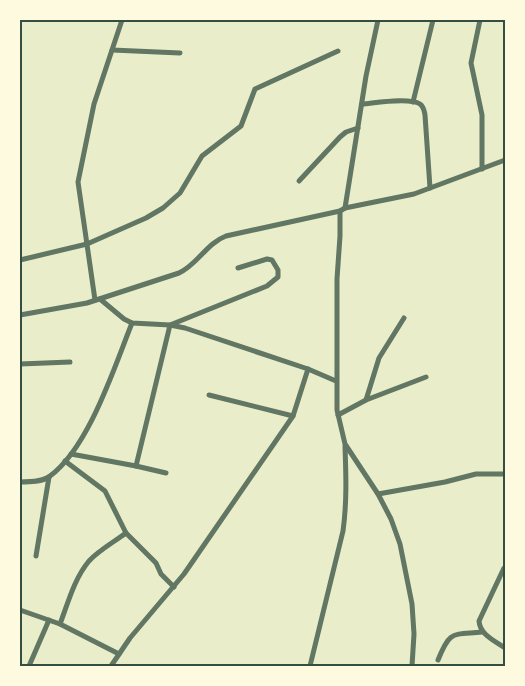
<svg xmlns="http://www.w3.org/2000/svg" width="525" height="686" viewBox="0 0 525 686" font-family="Merriweather,serif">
<rect width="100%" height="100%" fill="#e9edc9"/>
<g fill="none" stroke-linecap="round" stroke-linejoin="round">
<g stroke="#617663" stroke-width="5">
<polyline points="480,20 471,63 482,115 482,169"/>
<polyline points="112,50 180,53"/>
<polyline points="413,102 433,20"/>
<path d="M362,104C375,103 409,97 420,104C424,107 424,110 425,115L430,188"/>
<polyline points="299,181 340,137 346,132 358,128"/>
<polyline points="345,208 414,194 505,160"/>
<polyline points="340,211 340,236 337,279 337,410 345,444 378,494 391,519 400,544 412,604 414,634 412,666"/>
<polyline points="20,260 87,244 146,218 163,208 180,193 202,156 241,126 255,89 338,51"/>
<polyline points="100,299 124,319 132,323 170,325 185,328 308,369 336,381"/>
<polyline points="95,300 78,182 94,104 122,20"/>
<path d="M20,315L87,303L179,273C197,265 207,243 226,236L340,211L345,208L366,76L378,20"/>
<polyline points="20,364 70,362"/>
<polyline points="209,395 293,416"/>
<polyline points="366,400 379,358 404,318"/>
<polyline points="338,415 366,400 426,377"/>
<polyline points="71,454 136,466 170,325 267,286 278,277 278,270 272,260 267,259 238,268"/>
<polyline points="65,461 105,491 126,533 156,563 161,574 174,587"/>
<polyline points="136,466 166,473"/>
<path d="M20,482C29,482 43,482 50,476C89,447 114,368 132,323"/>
<polyline points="378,494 445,482 476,474 505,474"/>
<polyline points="36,556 49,477"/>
<path d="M504,568L479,621C480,635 495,641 505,648"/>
<polyline points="20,610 60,624 119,654"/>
<path d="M60,624C68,603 74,579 89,561C99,550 114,542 126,533"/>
<path d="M438,660C450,630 452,635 482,632"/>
<polyline points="29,666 49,620"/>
<polyline points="111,666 130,638 184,574 293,416 308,369"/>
<path d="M310,666L343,531C347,502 346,475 345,446"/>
</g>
</g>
<rect width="525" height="686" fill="none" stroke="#fefae0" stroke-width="42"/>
<rect x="21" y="21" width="483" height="644" fill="none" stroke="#344e41" stroke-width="2"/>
</svg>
